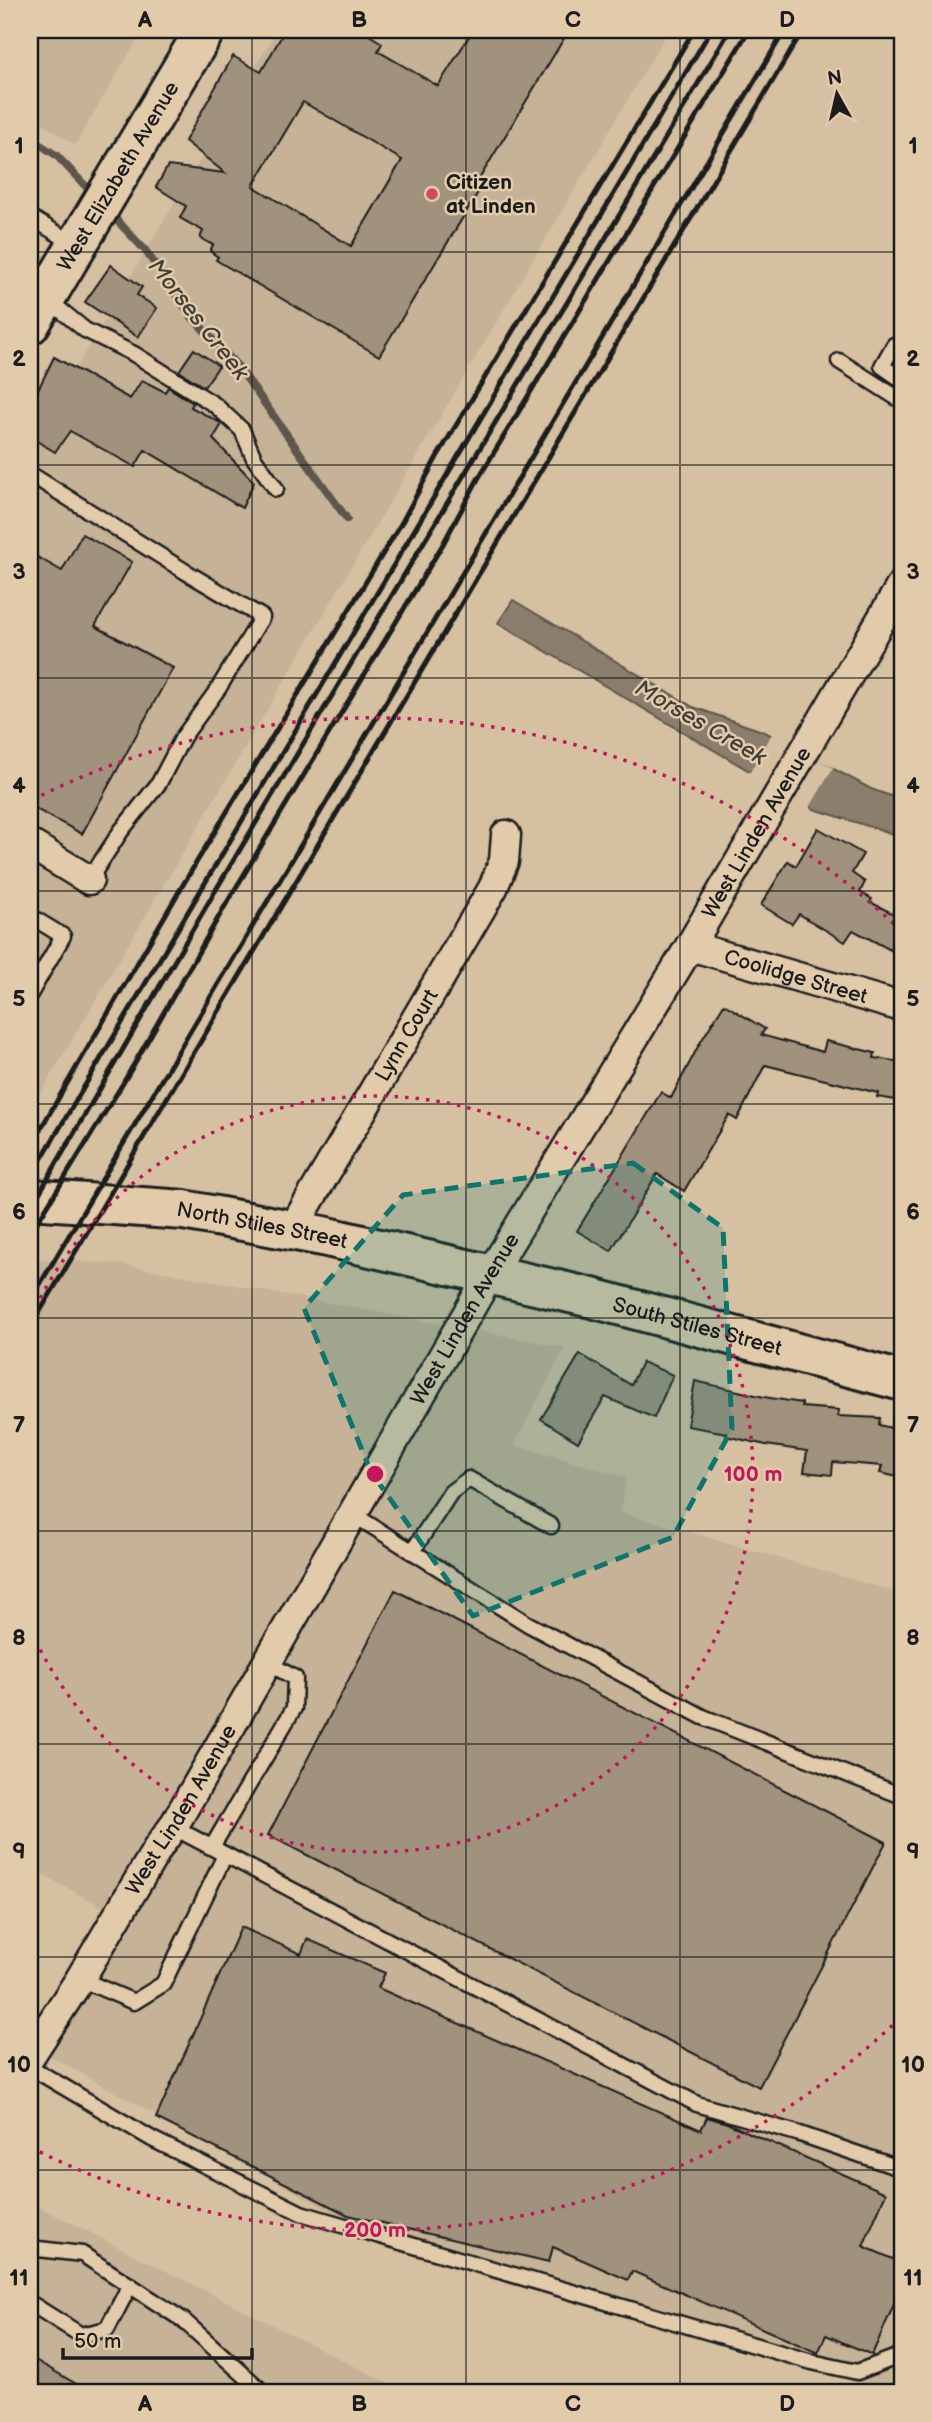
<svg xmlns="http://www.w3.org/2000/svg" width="932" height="2422" viewBox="0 0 932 2422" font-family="'Balsamiq Sans',sans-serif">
<rect width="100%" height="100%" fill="#d5c0a2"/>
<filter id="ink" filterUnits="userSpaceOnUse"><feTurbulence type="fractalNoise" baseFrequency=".0143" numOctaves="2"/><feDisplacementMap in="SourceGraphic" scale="14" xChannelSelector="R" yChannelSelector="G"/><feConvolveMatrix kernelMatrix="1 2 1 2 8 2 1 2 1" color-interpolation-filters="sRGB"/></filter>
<g filter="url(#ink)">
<g fill="#c5b297">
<polygon points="30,30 143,30 75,145 30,115"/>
<polygon points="277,30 669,30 30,1111 30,446"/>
<polygon points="30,1259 120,1264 565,1347 514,1445 626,1477 621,1512 902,1594 902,2392 890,2392 350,2222 50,2056 130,1922 30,1868"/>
<polygon points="30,2202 405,2392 30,2392"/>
</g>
<polygon fill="#8b7e6c" stroke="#5f574c" stroke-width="2" points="513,600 693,707 765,732 871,789 902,800 902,837 814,809 498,623"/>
<polygon fill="#d5c0a2" points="773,732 833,768 809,809 749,774"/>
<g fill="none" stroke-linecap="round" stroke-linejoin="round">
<g stroke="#5f574c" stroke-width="8">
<polyline points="30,138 56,155 95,196"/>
<polyline points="108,211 145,250 191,316 240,369 347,519"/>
</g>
</g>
<g fill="#a1927d" stroke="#1c1c1c" stroke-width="2" fill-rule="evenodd">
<path d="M285,30H361L382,43L378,51L438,86L473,30H569L478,181L483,184L379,356L216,260L218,257L210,251L213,245L200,238L203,231L180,218L186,206L156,187L168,166L225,173L185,141L233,56L261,72ZM303,102L402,160L351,246L253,186Z"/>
<polygon points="111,265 142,287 137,295 157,308 138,337 85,302"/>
<polygon points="194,349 219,366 204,387 179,371"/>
<polygon points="54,357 130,399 142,380 165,392 168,387 193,403 191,407 219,422 222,424 213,439 254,482 242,508 145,450 135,467 70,431 55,452 30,437 30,406"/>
<polygon points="82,534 132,562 95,626 173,668 82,834 30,806 30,553 62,571"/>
<polygon points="818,828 863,854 852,873 865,882 860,892 872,899 870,902 902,918 902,956 853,930 845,942 799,914 792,924 761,905 788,861 796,866"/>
<polygon points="724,1004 765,1029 761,1035 823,1052 826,1041 875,1053 874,1058 902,1062 902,1101 877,1097 878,1093 765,1065 737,1120 729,1115 684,1191 657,1174 611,1251 577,1231 661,1092 671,1098 700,1043"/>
<polygon points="580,1354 631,1385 642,1362 673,1375 654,1418 605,1397 578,1442 541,1419"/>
<polygon points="695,1381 764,1397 802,1403 802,1407 839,1410 838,1416 880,1418 879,1425 891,1428 894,1413 902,1414 902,1478 880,1473 882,1466 833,1462 832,1475 804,1472 807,1451 766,1445 726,1436 727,1433 687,1426"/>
<polygon points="395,1590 886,1842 759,2087 268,1835"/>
<polygon points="241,1927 301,1954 307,1939 385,1973 378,1988 701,2130 707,2117 727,2123 886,2193 863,2246 902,2263 902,2286 872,2355 826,2335 818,2353 632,2271 628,2280 553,2247 549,2262 348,2215 156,2118"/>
<polygon points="30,2357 90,2392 30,2392"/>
</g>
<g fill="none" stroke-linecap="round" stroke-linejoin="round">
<g stroke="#1c1c1c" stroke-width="19">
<g id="lane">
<polyline points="30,217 76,245"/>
<polyline points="47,299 85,330 134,354 215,405 242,430 254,458 276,489"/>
<polyline points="894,345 882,366 902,380"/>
<polyline points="839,361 902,401"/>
<polyline points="30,474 186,572 262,617 218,689 183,737 159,783 121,831 89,880"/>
<polyline points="30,916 63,936 30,994"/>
<polyline points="354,1515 528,1624 703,1717 902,1796"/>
<polyline points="412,1552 451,1492 469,1479 551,1526"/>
<polyline points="173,1827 697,2104 800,2134 902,2169"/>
<polyline points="212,1847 294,1708 295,1678 268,1663"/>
<polyline points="80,1979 134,2002 163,1984 225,1855"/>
<polyline points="30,2067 152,2139 301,2213 812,2362 857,2372 902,2355"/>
<polyline points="30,2248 82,2254 183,2320 263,2392"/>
<polyline points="30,2303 81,2335 107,2329 130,2285"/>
</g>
</g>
<g stroke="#1c1c1c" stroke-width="33">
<g id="street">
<polyline points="30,844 89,880"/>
<path id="s1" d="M690,946L902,1007"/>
<path id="s2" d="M292,1230L493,888L504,861L506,835"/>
<path id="s3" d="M30,2056L80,1979L159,1846L173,1827L490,1274L690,946L902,584"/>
</g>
</g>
<g stroke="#1c1c1c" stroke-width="44">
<g id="secondary">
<path id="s4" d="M30,324L205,30"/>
<path id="s5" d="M30,1199L184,1210L323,1236L592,1298L902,1381"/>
</g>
</g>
<use href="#lane" stroke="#e1cbaa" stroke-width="14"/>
<use href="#street" stroke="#e1cbaa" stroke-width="28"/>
<use href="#secondary" stroke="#e1cbaa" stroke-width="38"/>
<g stroke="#1c1c1c" stroke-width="5">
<polyline points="30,1147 184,883 402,522 437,457 694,30"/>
<polyline points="30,1178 711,30"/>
<polyline points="30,1209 211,898 730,30"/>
<polyline points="30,1234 122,1085 225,906 443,544 478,479 749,30"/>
<polyline points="30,1301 785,30"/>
<polyline points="30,1328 803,30"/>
</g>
</g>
</g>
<path fill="#0f766e" fill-opacity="0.2" stroke="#0f766e" stroke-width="5" stroke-dasharray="14 9" stroke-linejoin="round" d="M633,1163L723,1228L732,1429L673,1537L473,1616L371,1472L304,1308L403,1195Z"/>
<path fill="none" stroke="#1c1c1c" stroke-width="2" stroke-opacity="0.55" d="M252,30V2392M466,30V2392M680,30V2392M30,252H902M30,465H902M30,678H902M30,891H902M30,1104H902M30,1318H902M30,1531H902M30,1744H902M30,1957H902M30,2170H902"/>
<g fill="none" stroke="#c2185b" stroke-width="3.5" stroke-dasharray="3.5 7">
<path d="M31 1317A378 378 0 1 1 31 1631"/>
<path d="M900 2018A756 756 0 0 1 32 2148M32 800A756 756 0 0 1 900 930"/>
</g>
<circle fill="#d1495b" stroke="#e1cbaa" stroke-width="2.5" cx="432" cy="194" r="7"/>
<g text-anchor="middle" stroke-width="5" stroke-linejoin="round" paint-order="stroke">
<g font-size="21" fill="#1c1c1c" stroke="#e1cbaa">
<text dy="7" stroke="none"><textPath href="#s4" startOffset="172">West Elizabeth Avenue</textPath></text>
<text dy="7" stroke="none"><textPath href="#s3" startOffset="1423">West Linden Avenue</textPath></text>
<text dy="7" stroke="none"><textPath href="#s1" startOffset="110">Coolidge Street</textPath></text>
<text dy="7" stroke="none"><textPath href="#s2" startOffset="226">Lynn Court</textPath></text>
<text dy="7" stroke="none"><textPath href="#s5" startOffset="234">North Stiles Street</textPath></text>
<text dy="7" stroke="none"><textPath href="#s3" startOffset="856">West Linden Avenue</textPath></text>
<text dy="7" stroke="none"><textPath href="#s5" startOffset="681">South Stiles Street</textPath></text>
<text dy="7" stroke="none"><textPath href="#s3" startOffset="289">West Linden Avenue</textPath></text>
</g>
<g font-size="21" font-weight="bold" fill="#1c1c1c" stroke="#e1cbaa" text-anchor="start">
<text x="446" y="189">Citizen<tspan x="446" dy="24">at Linden</tspan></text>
</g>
<g font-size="23" font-style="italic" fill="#433e38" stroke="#e1cbaa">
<text transform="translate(199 319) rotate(52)" y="8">Morses Creek</text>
<text transform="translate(701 722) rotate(30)" y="8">Morses Creek</text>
</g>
</g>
<circle cx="375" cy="1474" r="10" fill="#c2185b" stroke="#e1cbaa" stroke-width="3.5"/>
<g font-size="21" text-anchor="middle" font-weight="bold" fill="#c2185b" stroke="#e1cbaa" stroke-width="5" stroke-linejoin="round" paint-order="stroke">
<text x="753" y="1481">100 m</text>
<text x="375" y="2237">200 m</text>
</g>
<rect width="932" height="2422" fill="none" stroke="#e1cbaa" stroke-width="77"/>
<g transform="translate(837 94) rotate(352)" stroke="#e1cbaa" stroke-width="5" paint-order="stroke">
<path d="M0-5L12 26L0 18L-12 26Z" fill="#1c1c1c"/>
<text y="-10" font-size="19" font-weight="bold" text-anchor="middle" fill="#1c1c1c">N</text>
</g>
<path d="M63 2348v10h189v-10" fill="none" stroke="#1c1c1c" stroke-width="3.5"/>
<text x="74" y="2348" font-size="21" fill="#1c1c1c" stroke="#e1cbaa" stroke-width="5" paint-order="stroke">50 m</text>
<rect x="38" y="38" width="856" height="2346" fill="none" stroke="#1c1c1c" stroke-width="2.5"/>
<g font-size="23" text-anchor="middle" font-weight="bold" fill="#1c1c1c">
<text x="145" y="27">A</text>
<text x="359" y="27">B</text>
<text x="573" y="27">C</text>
<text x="787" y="27">D</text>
<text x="19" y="153">1</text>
<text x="913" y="153">1</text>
<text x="19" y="366">2</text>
<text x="913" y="366">2</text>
<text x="19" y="579">3</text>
<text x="913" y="579">3</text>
<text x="19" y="793">4</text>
<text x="913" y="793">4</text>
<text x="19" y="1006">5</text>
<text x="913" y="1006">5</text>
<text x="19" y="1219">6</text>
<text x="913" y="1219">6</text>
<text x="19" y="1432">7</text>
<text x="913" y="1432">7</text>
<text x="19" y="1645">8</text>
<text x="913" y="1645">8</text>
<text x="19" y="1859">9</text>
<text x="913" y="1859">9</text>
<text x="19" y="2072">10</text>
<text x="913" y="2072">10</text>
<text x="19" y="2285">11</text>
<text x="913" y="2285">11</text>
<text x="145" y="2411">A</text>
<text x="359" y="2411">B</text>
<text x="573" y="2411">C</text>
<text x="787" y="2411">D</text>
</g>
</svg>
